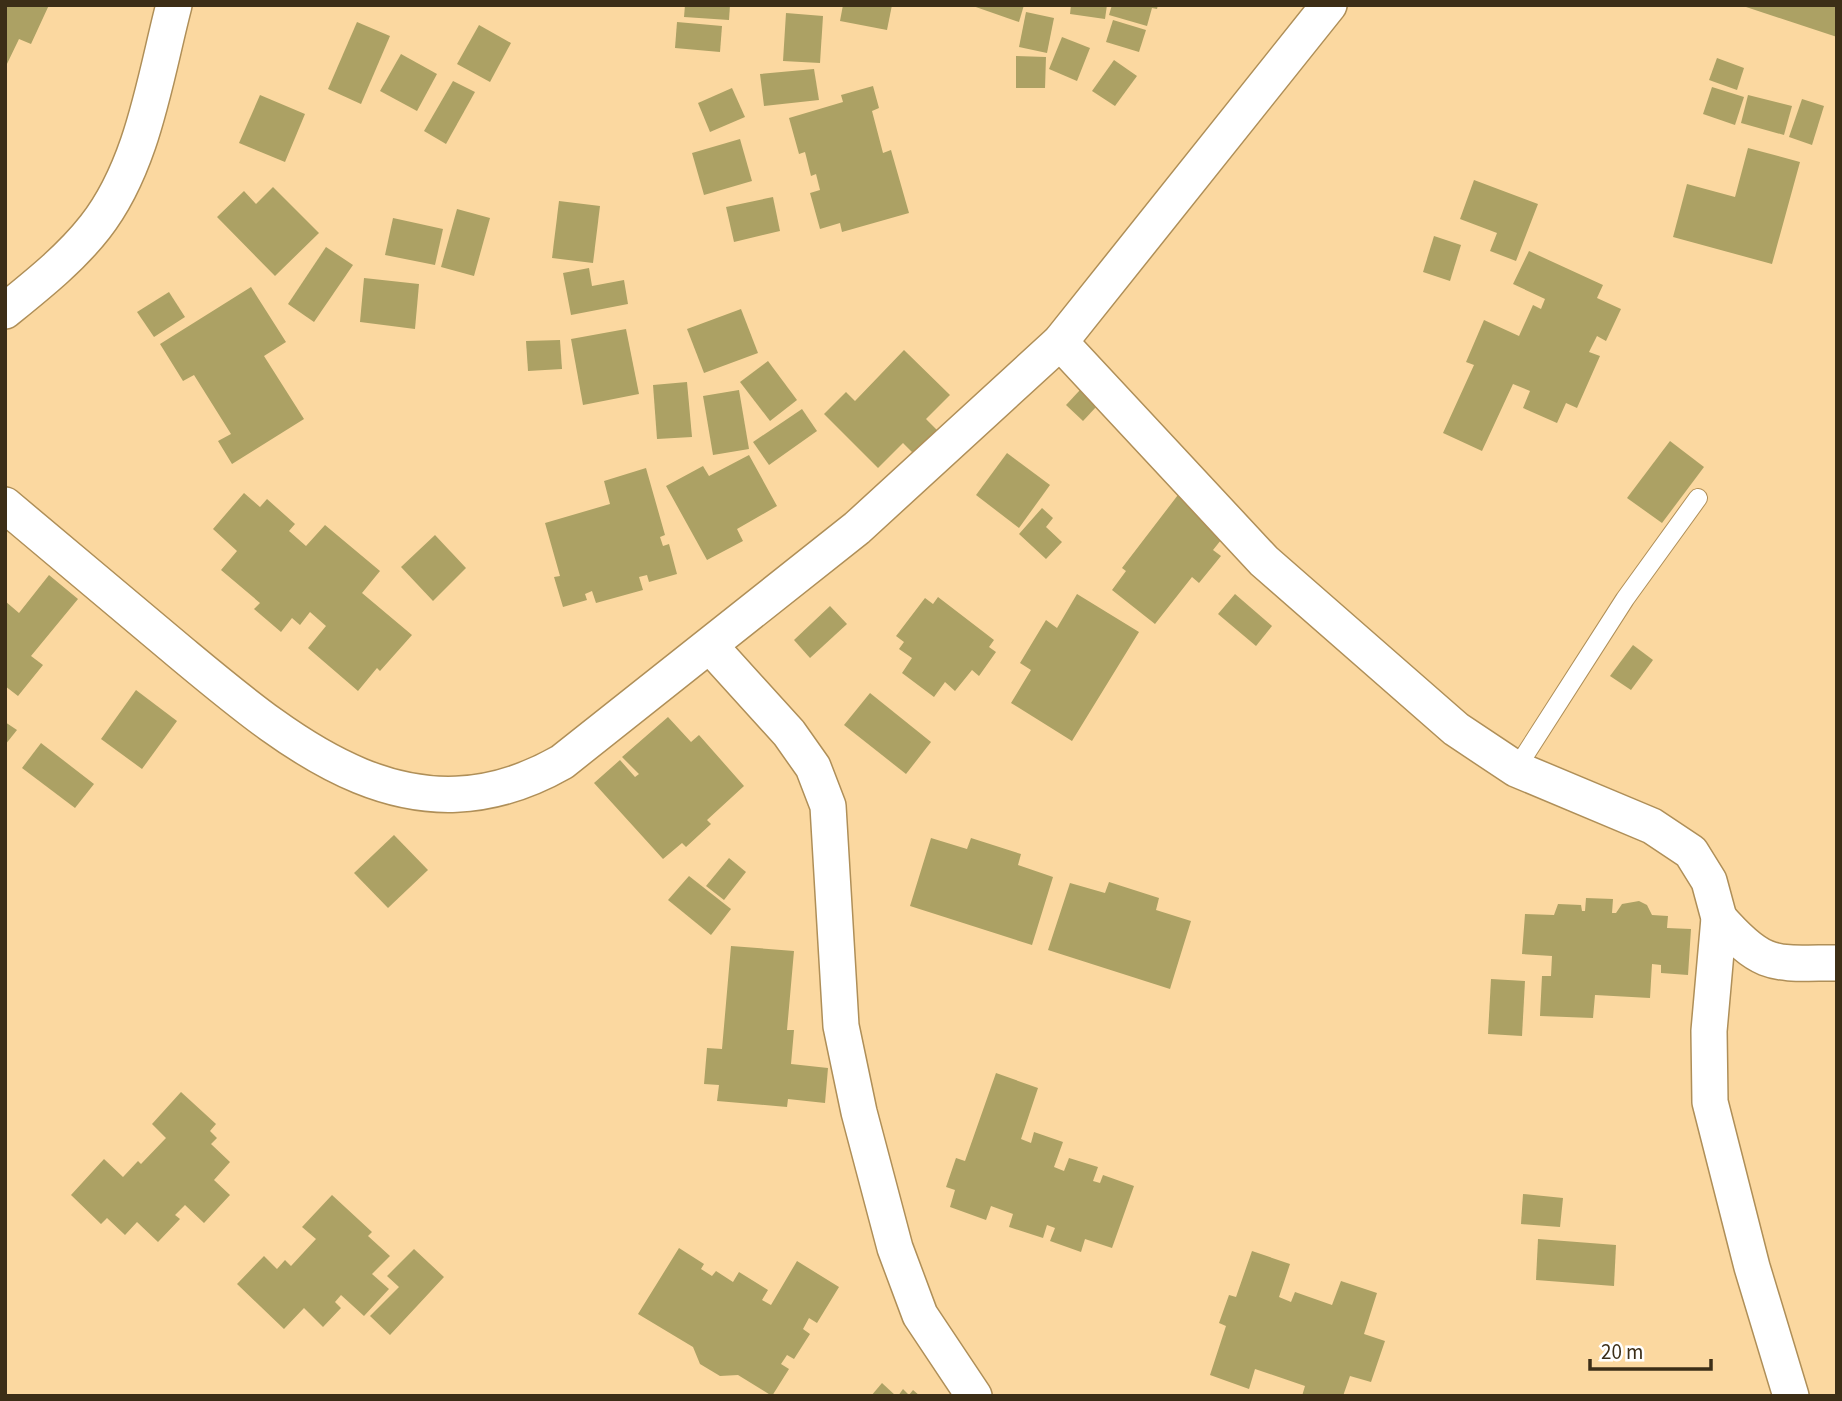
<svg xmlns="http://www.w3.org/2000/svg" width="1842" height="1401" viewBox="0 0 1842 1401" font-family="'Source Sans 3',sans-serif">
<rect width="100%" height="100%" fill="#fbd8a0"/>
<g fill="#aca164">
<polygon points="5,5 49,5 31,44 19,39 5,68"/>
<polygon points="685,5 730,5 729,20 684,17"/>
<polygon points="843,5 892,5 887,30 840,21"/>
<polygon points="970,5 1024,5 1019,22"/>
<polygon points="1071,5 1107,5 1105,19 1070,14"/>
<polygon points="1112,5 1158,5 1157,9 1152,8 1147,26 1109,15"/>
<polygon points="1743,5 1837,5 1837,37 1743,6"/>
<polygon points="1026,12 1054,18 1047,53 1019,47"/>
<polygon points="786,13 823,16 820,63 783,61"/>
<polygon points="1113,20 1146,30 1139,52 1106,42"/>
<polygon points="357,22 390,36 361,104 328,89"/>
<polygon points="677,22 722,26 720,52 675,48"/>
<polygon points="479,25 511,43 490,82 457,64"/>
<polygon points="1062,37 1090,48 1077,81 1049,69"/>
<polygon points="401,54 437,74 417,111 380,91"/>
<polygon points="1016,56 1046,57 1045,88 1016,88"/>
<polygon points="1717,58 1744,68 1737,90 1709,80"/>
<polygon points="1114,60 1137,76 1115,106 1092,91"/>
<polygon points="814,69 819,100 764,106 760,74"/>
<polygon points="453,81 475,92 446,144 424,131"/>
<polygon points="873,86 879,108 872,111 883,153 891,150 909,213 842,232 840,223 820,229 810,193 820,190 816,174 811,176 805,152 799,154 789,118 843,102 841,95"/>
<polygon points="1712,87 1744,97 1735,125 1703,114"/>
<polygon points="732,88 745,117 710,132 698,103"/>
<polygon points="260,95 305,114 285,162 239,143"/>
<polygon points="1748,95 1792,106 1784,135 1741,123"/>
<polygon points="1802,99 1824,106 1812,145 1789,137"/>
<polygon points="740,139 752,181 704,195 692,153"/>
<polygon points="1748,148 1800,162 1772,264 1673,237 1687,184 1735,197"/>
<polygon points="1474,180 1538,204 1516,261 1490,251 1497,233 1460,219"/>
<polygon points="273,187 319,233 275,276 217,217 244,191 256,204"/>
<polygon points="773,197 780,231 734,242 726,207"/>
<polygon points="559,201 600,206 593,263 552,258"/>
<polygon points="457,209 490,218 474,276 441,267"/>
<polygon points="393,218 443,229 435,265 385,255"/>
<polygon points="1434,236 1461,245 1450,281 1423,272"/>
<polygon points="326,247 353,265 314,322 288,304"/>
<polygon points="1529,251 1603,285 1597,298 1621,309 1606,341 1597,336 1589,352 1600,356 1577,408 1566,403 1557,423 1523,408 1530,391 1513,384 1482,451 1443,433 1474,365 1466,362 1484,320 1519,336 1533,305 1541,309 1545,299 1513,284"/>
<polygon points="589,268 592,286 624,280 628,304 571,315 563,273"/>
<polygon points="364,278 419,284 415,329 360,322"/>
<polygon points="251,287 286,342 264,356 304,419 232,464 218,441 231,434 194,375 183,381 160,344"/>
<polygon points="169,292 185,317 154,337 137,312"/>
<polygon points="741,309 758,353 704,373 687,329"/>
<polygon points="626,329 639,394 583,405 571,339"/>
<polygon points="560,340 562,369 528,371 526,341"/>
<polygon points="904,350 950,395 926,419 937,430 913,453 903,443 878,468 824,414 846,392 855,401"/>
<polygon points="768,361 797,400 770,421 740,382"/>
<polygon points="687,382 692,437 657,439 653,385"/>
<polygon points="739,390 749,449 713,455 703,396"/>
<polygon points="1080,390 1097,406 1083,421 1066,405"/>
<polygon points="802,409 817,431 769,465 753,442"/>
<polygon points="1670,441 1704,467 1662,523 1627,498"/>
<polygon points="1007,453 1050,485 1019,528 976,495"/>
<polygon points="749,455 777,506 737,529 743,541 707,560 666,486 703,466 709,476"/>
<polygon points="646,468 665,535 660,537 663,546 669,544 677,574 649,582 647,575 639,577 643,590 596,603 592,591 585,594 587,600 563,607 554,577 560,576 545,523 610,504 604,481"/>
<polygon points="1181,491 1225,535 1213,550 1221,556 1199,583 1192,577 1155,624 1112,590 1126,571 1122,568"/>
<polygon points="244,493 260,507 267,499 295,524 289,531 306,546 325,525 380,571 362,593 412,635 380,671 377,668 358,691 308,648 326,626 310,612 300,625 292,618 281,632 254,609 260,603 221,570 237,551 213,529"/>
<polygon points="1042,508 1053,518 1046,527 1062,542 1046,559 1019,534"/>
<polygon points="435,535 466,568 433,601 401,567"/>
<polygon points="49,575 78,599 31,656 43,665 18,696 5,686 5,601 19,613"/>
<polygon points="1077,594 1139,632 1072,741 1011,703 1031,670 1020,663 1046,620 1057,628"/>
<polygon points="1235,594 1272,626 1256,646 1218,614"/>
<polygon points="938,597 994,640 989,647 996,652 979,676 972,670 955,691 945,682 934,697 902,673 912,658 899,649 904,642 896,636 925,598 933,604"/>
<polygon points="830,606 847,624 810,658 794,640"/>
<polygon points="1633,645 1653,660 1631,690 1610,676"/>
<polygon points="136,690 177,721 142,769 101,739"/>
<polygon points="870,693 931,742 906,774 844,725"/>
<polygon points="668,717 691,742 699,735 744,786 707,820 711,824 686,847 682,843 663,859 594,783 620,760 635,777 639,774 622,757"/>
<polygon points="5,722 17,730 5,745"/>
<polygon points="41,743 94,784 75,808 22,768"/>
<polygon points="394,835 428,870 388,908 354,873"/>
<polygon points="931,838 967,849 971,838 1021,854 1018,865 1053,877 1032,945 910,906"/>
<polygon points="729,858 746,872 724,900 706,886"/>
<polygon points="689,876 731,909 711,935 668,900"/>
<polygon points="1109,882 1159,898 1156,910 1191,921 1170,989 1048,950 1070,883 1105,893"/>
<polygon points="1586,898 1613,899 1612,913 1616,913 1622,904 1639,901 1647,905 1652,915 1668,916 1667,928 1691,929 1688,975 1661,973 1661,965 1652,964 1650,998 1595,995 1593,1018 1540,1016 1542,976 1551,976 1552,956 1522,954 1525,914 1554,915 1558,904 1581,905 1582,911 1585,911"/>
<polygon points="731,946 794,951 787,1030 794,1030 791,1064 828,1068 825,1103 788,1099 787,1107 717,1101 719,1085 704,1084 707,1048 722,1049"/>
<polygon points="1491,979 1525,981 1522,1036 1488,1034"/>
<polygon points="996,1073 1038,1088 1021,1139 1031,1143 1034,1132 1063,1142 1054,1167 1064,1171 1069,1158 1098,1167 1093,1181 1100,1183 1103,1175 1134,1186 1112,1248 1085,1239 1081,1252 1050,1241 1055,1228 1047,1225 1043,1238 1009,1227 1013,1214 991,1206 986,1220 950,1207 955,1190 946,1187 956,1158 965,1161"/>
<polygon points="181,1092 216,1124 210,1131 217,1138 211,1144 230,1162 214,1180 230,1195 204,1223 185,1205 175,1215 180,1219 158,1242 137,1222 125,1235 107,1218 101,1224 71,1195 104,1159 123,1177 138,1161 141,1164 166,1138 152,1124"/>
<polygon points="1523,1194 1563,1198 1560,1227 1521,1224"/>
<polygon points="332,1195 372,1232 368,1236 390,1256 372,1274 389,1289 364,1316 341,1295 335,1302 341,1308 323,1327 304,1308 284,1329 237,1284 264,1256 277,1269 285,1260 291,1266 316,1239 302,1227"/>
<polygon points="1538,1239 1616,1245 1614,1286 1536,1280"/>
<polygon points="679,1248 704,1264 701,1269 712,1276 716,1271 733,1282 739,1272 768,1290 762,1300 771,1305 797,1261 839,1287 817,1323 809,1318 803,1329 810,1334 794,1359 787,1355 781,1364 789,1369 772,1396 738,1375 720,1376 700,1364 693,1347 638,1314"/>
<polygon points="414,1249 444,1277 390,1335 370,1316 399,1287 387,1276"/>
<polygon points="1252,1251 1290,1264 1279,1297 1291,1302 1295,1292 1332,1305 1341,1281 1377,1293 1364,1334 1385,1341 1371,1382 1350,1376 1343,1396 1302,1396 1305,1386 1255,1369 1249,1389 1210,1375 1226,1326 1219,1323 1229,1295 1236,1297"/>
<polygon points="882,1383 896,1396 871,1396"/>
<polygon points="903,1389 909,1395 913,1390 920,1396 898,1396"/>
</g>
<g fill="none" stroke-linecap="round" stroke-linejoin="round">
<g stroke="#af8f58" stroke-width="20">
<polyline id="service" points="1516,769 1625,599 1698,498"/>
</g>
<g stroke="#af8f58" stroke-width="38">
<g id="minor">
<path d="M5,311C37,285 70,259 95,227C143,166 155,78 174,5"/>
<polyline points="1060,342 1264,561 1456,729 1516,769 1652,826 1691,852 1709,881 1719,918 1709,1031 1710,1102 1752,1267 1791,1396"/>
<path d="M5,505C63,554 122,603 180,652C293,746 411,848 562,762L857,528L1060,342L1329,5"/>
<polyline points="711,647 789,733 813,767 828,806 841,1026 859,1112 895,1248 920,1315 974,1396"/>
<path d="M1719,918C1764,969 1773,963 1837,963"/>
</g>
</g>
<use href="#service" stroke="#fff" stroke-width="18"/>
<use href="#minor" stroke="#fff" stroke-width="35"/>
</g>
<rect width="1842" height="1401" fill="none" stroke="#3c2e17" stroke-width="14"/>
<path d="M1590 1359v10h121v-10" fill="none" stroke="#3c2e17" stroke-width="3.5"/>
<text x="1601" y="1359" font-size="21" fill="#3c2e17" stroke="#ffffff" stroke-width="5" paint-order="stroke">20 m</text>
</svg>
